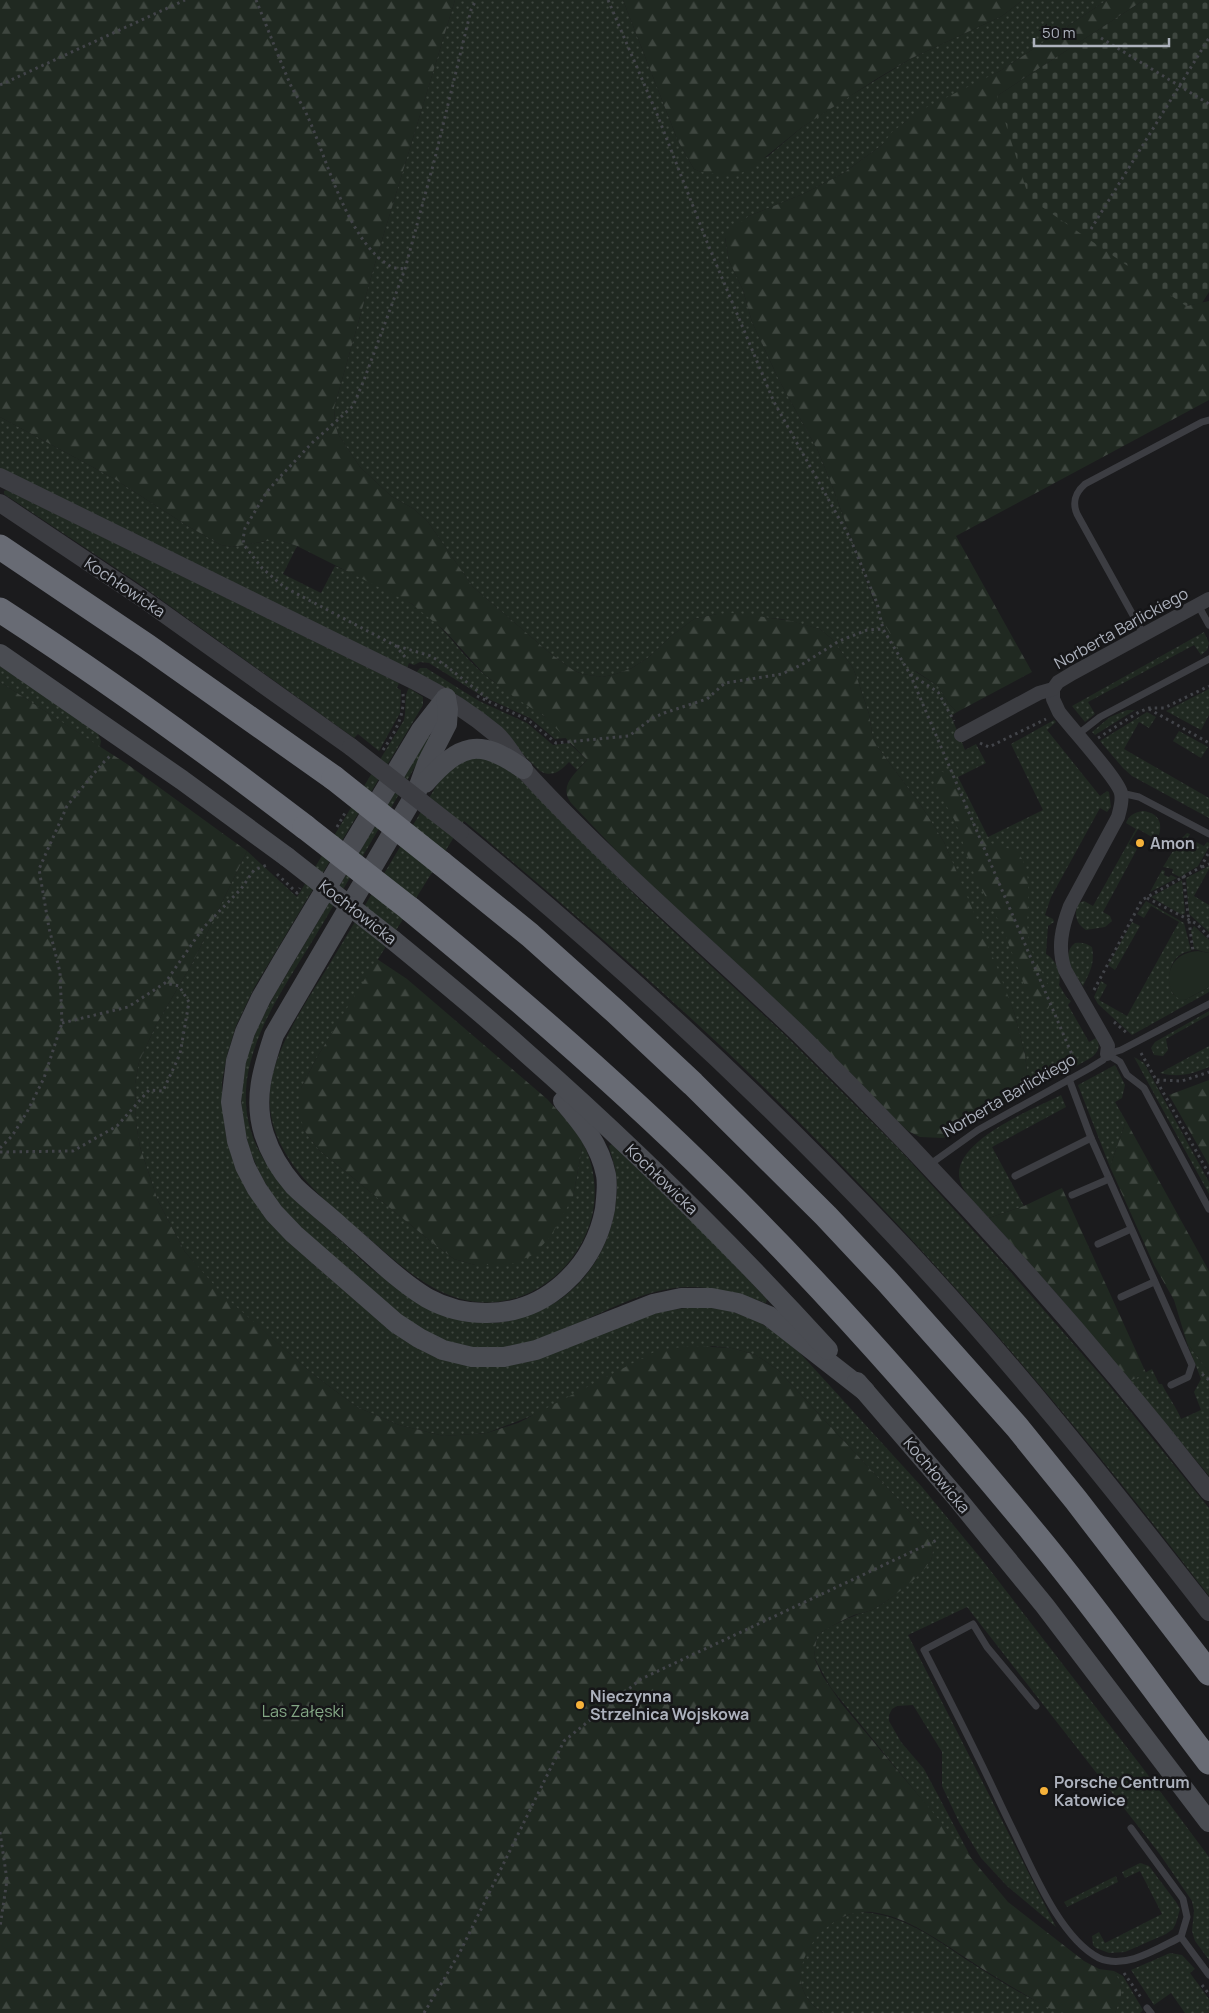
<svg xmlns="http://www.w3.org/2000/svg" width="1209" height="2013" viewBox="0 0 1209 2013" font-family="Manrope,sans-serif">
<defs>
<pattern id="grass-dots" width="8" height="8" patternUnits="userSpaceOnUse" patternTransform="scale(1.25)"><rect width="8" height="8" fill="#202921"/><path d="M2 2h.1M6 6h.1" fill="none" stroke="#3e463f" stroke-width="1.8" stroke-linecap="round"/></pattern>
<pattern id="forest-firs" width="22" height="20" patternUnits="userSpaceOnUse" patternTransform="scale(1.25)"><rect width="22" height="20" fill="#202921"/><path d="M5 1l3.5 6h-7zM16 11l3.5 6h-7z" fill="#3e463f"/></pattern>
<pattern id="cemetery-stones" width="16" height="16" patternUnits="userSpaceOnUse" patternTransform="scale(1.25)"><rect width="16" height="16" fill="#202921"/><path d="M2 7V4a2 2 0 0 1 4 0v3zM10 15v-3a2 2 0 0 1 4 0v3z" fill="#3e463f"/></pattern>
</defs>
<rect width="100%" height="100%" fill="#1b1b1d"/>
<g fill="url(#grass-dots)">
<path d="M455,0H623L678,141L694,169L701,172L767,157L801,128L845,99L912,58L1002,16L1023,0H1107L1000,71L905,122L882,145L842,174L803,194L749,216L725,238L729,261L743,290L752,322L779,380L818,451L833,488L874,602L916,672L938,686L949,704L957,712L951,716L965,750L976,744L986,763L958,777L988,837L1043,810L1011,744L1054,720L1056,722L1047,730L1100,796L1107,791L1109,792L1111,807L1107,812L1100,808L1051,897L1045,915L1053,919L1054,922L1048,926L1046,954C1056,960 1062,973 1059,985L1067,998L1071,1001L1068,1005L1089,1042L1096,1038C1102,1047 1097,1054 1089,1059L1016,1099L1023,1093L1027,1072L1025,1054L1014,1012L944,842L922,807L877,746L872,733L869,714L858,681L853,668L832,639L820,629L782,619L717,614L694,619L670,637L649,657L632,668L616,674L602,677L582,674L573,670L551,654L473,587L428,522L414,509L391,496L360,467L338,434L335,424L334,408L378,253Z"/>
<path d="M0,417L113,478L186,525L221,545L232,547L267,541H282L297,546L283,574L321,593L335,566C368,580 402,594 429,617C450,634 464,658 485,675C511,696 545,711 566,738L555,739L530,718L482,696L429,663L420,662L414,665L409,663L407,668L0,468Z"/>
<polygon points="7,490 399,683 397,688 401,690 400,713 379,751 358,734 354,738 135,581 4,494 4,491"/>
<polygon points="1204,632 1209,643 1207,650 1201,655 1194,645 1088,702 1095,714 1085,722 1072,706"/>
<polygon points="0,666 97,732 101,741 100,747 0,682"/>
<path d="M420,668H426L479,701L527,723L553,745L569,743L587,760L577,770L569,762C561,771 552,778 540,771C515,747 491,721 463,699C449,689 432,681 416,673Z"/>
<path d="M409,688L423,697V705L254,988L236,1026L227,1055L222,1082V1101L226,1136L232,1158L241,1180L313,1264L393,1332L504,1366L535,1360L649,1315L670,1310L695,1307L724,1309L756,1320L783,1338L800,1353L922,1487L983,1561L1142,1767L1209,1857V1960L1195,1941L1192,1931L1194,1911L1192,1901L1159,1853L967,1607L908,1635L1056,1927L1007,1886L981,1858L959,1822L942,1786V1752L913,1705L897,1706L892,1709L889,1715V1721L901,1742L924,1769L975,1865L831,1688L814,1657L817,1636C828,1627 841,1621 854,1616C860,1613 867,1612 872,1610C885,1604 930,1569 932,1557C934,1544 929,1535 922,1525L778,1370L756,1355L732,1348L712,1346L487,1433L444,1436L399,1425L357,1407L314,1375L222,1295L185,1252L158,1201L140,1147L136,1123L135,1084L139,1062L156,1025L193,962L247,851L297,897L404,720C407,709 403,697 409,688Z"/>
<polygon points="1209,689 1209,715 1201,730 1166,711"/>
<polygon points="1127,710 1135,710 1095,735 1092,732 1110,717"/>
<polygon points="1147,712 1156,717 1149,728 1139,722 1124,749 1209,798 1209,818 1132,776 1123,768 1100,741"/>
<polygon points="1179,731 1208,747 1201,758 1173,741"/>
<path d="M429,735L432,737L412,772C380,827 348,881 316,935C289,980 255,1026 247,1079C237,1153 290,1195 339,1239C353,1251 367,1267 383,1277C401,1288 426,1296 445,1304C458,1310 472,1318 486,1322C499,1325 516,1319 528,1315C587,1297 622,1234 616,1174C615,1165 611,1155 609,1146L612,1144L691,1220L767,1299L766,1303C736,1293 706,1284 674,1288C606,1298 549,1353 478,1348C429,1344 391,1308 356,1276C334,1256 310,1238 290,1216C250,1174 230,1110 248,1054C254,1033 265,1013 275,994Z"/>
<path d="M474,754L505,764L642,902L783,1033L898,1148L1001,1261L1104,1379L1209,1508V1596C1061,1402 901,1217 724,1049C640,970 552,895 464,821L316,1059L301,1088L303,1129L319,1150L434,1244L454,1259L475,1265H509L573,1197L583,1143C599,1175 599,1212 581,1244C569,1266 552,1282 529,1293C461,1323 412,1276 364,1234C317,1194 257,1147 272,1077C281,1037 311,995 332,960C370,897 408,834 445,771Z"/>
<path d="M1143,811C1160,813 1164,825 1157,840L1138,829L1129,844L1137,849L1103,912L1110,916L1112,921L1105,927L1086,930C1076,924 1073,913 1079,903L1084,901L1093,906L1136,829L1126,823C1129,815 1135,812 1143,811Z"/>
<polygon points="1187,833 1190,834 1188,838 1204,846 1207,842 1209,843 1209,847 1198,866 1180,877 1172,873 1173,869 1163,867 1179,841"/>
<polygon points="1209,866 1209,869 1194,896 1209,905 1209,932 1189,914 1186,878"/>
<polygon points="1162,870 1165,871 1164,875 1169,877 1171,875 1177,878 1150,892"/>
<polygon points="1182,880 1185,913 1182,915 1151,897"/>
<path d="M1146,901L1184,923L1191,951C1169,954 1166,977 1173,994L1185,1000L1209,987V992L1132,1035L1098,1004L1094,997L1101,981L1107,985L1099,1000L1127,1016L1179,922L1151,906L1144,918L1137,914Z"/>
<polygon points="1132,922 1140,926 1115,970 1108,965"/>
<polygon points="1194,926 1209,940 1209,953 1194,949 1191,931"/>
<path d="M1075,943C1082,942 1086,943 1092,947C1095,963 1090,972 1083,986C1075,973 1059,956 1075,943Z"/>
<polygon points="1209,1011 1209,1015 1166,1039 1168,1050 1163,1056 1154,1055 1151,1048 1155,1042"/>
<path d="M1209,1046V1067C1192,1074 1179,1078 1160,1073Z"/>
<polygon points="1134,1057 1144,1063 1209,1182 1209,1194"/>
<polygon points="1115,1065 1125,1085 1122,1098 1115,1102 1126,1121 1110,1167 1078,1085"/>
<path d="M1061,1095L1066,1107L992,1147L1024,1206L989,1218C980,1208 968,1198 962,1186C941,1145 1034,1109 1061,1095Z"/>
<path d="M1187,1343L1209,1372V1476L1130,1381L1152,1369L1159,1384H1162C1168,1397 1176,1406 1181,1419L1201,1410L1194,1392L1201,1379Z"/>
<polygon points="1140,1863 1149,1866 1176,1902 1180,1909 1176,1923 1173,1929 1166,1934 1125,1952 1109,1953 1096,1948 1093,1945 1092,1936 1099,1932 1105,1943 1162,1914 1140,1871 1125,1878 1122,1872"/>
<polygon points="1116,1876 1118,1882 1067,1907 1064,1902"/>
<path d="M856,1912C901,1912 935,1939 970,1962C1000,1981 1031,2001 1065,2013H824C783,1990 802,1941 835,1921C841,1917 849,1915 856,1912Z"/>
<polygon points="1170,1953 1182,1955 1195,1969 1190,1973 1209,1999 1209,2013 1185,2013 1171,1993 1154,2005 1131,1970"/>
<path d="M1114,1971L1123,1976L1143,2010L1140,2013H1115C1122,1994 1124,1989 1114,1971Z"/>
</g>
<g fill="url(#forest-firs)">
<path d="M0,0H455L378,253L334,408L335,424L338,434L360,467L391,496L414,509L428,522L473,587L551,654L573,670L582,674L602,677L616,674L632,668L649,657L670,637L694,619L717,614L737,613L791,621L820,629L832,639L853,668L858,681L869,714L872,733L877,746L922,807L944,842L997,967L1014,1012L1025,1054L1027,1072L1026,1086L1023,1093L1016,1099L951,1135L943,1138L920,1137L908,1131L628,863L571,803C558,785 576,773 587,760L544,716L514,697L484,674L445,631L412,604L297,546L282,541H267L232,547L221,545L186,525L113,478L0,417Z"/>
<polygon points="623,0 1023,0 1002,16 912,58 878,78 801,128 753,167 741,173 730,176 701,172 694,169 678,141"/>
<polygon points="1107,0 1144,0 997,96 1186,306 1209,301 1209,400 956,536 1032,672 957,712 949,704 938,686 908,666 879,614 833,488 818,451 779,380 752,322 743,290 729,261 725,237 731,230 749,216 803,194 842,174 882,145 892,132 921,110 1000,71"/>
<path d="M0,682L127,764L247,851L193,962L156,1025L139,1062L135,1084L136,1123L140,1147L158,1201L185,1252L223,1295L314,1375L357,1407L399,1425L444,1436L487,1433L518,1423L658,1350L691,1346L732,1348L756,1355L778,1370L922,1525C929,1535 935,1544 932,1557C930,1570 885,1604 872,1610C867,1612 860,1613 854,1615C841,1621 828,1627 817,1636L814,1657L822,1675L841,1703L1008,1902L1084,1961L1099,1969L1114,1971C1125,1989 1122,1995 1115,2013C1099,2013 1081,2013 1065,2013C1050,2011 1037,2001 1024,1994C1005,1983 987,1972 969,1960C939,1941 907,1916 871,1912C823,1906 769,1982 824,2013H0Z"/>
<path d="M940,771C966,778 962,809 976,829C979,833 982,838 986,840C1000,851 1018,843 1025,866C1033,891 1023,917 1030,945C1035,965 1050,980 1053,1001L1048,1008L1039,1007L1027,992L1003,929L976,879L955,821L934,784L933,777Z"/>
<polygon points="377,959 407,979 547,1099 574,1128 583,1143 573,1197 551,1236 533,1255 509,1265 475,1265 454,1259 434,1244 319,1150 303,1129 300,1108 301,1088 316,1059"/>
<polygon points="1209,1080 1209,1165 1169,1095"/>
<polygon points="1126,1121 1209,1271 1209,1372 1187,1343 1174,1300 1154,1265 1110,1167"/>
<polygon points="1062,1188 1146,1373 1130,1381 1056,1293 989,1218 1024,1206"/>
</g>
<polygon fill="url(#cemetery-stones)" points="1144,0 1209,0 1209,292 1202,303 1186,306 1029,198 997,96"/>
<path fill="#202921" d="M1198,951L1209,953V987L1185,1000C1164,1000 1159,953 1198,951Z"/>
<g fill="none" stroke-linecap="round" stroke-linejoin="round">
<g stroke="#424449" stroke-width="3" stroke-dasharray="2.5 4" stroke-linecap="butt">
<path d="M256,0C268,29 279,59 292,88C297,97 303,106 307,115C327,158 347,241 390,266C394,269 400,268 405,269"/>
<polyline points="608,0 657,114 707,242 774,402 850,538 877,603 883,629 910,674 938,692 954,721"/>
<polyline points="1101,38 1209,104"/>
<polyline points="0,85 185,0"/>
<polyline points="1091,229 1209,38"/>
<polyline points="397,646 431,656 445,665 489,700"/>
<polyline points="405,657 396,646 284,587 262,568 244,545 243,539 245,528 266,493 277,480 312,443 353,406 364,380 405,269 435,158 471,10 476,0"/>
<polyline points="910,674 1076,1064"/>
<polyline points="477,696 528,720 556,743 629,736 651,719 664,713 707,699 725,683 782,674 801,665 839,641 867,630 883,629"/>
<polyline points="1149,709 1209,743"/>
<polyline points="1098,738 1139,712 1149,708 1164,708 1209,686"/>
<polyline points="980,743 989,747 1046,719"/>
<path d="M383,750C395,732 405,716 403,694"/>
<polyline points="337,827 345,813"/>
<polyline points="1202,867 1209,864"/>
<polyline points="277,874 297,893 300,888"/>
<polyline points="1183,876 1193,951"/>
<polyline points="1147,898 1197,924 1209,937"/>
<polyline points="1094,990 1142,900 1201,867 1209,852"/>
<polyline points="1114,1022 1128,1034"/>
<polyline points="62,1023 128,1007 165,983 203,928 241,889 254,870 267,865"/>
<polyline points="1141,1053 1209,1174"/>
<polyline points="1157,1080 1182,1081 1209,1072"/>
<polyline points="0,1148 12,1136 27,1112 44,1078 62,1023 60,972 49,928 39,869 67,806 101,765 112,754"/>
<polyline points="0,1152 73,1151 117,1126 149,1090 163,1091 180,1054 189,1002 179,986 165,983"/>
<polyline points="1202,1374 1209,1380"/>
<polyline points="0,1832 7,1880 0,1927"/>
<polyline points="1124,1973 1142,1999"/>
<polyline points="1202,1985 1209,1994"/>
<polyline points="424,2013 460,1952 564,1741 641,1679 937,1540"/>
</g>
<g stroke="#3c3d42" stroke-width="7">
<polyline points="1198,605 1209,625"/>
<path d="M1144,635L1077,514C1072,502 1075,493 1085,484L1202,422L1209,420"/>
<polyline points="1077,735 1100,717 1209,659"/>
<polyline points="1121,793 1139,797 1209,834"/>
<polyline points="1107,1054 1120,1062 1127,1075 1144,1088 1209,1209"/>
<polyline points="1069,1079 1091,1138 1192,1365 1188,1377 1171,1385"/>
<polyline points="929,1165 978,1130 1090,1068 1103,1060 1107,1054 1121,1050 1209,1004"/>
<polyline points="1015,1176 1091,1138"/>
<polyline points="1072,1195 1109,1179"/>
<polyline points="1098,1244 1131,1229"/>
<polyline points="1121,1297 1154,1282"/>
<path d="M1036,1706L987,1647L973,1624L924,1650C942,1685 960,1720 977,1755C990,1781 1002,1808 1015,1834C1033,1871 1061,1939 1099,1958C1126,1970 1158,1948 1181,1937L1187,1917L1183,1899L1131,1828"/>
<polyline points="1181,1937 1209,1975"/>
<polyline points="1147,2008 1151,2013"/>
</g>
<g stroke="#3c3d42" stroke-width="14">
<path d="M1053,689V699L1059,712C1070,727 1118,779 1121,793C1123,801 1120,809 1118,817L1070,906C1062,927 1057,948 1065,970L1105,1040L1108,1046L1107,1054"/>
<polyline points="961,735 1039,693 1053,689 1058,682 1073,673 1209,599"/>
</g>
<g stroke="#3c3d42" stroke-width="18">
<path d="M0,477L415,681C444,696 471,713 496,734C507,744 514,759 524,770C556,806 591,839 625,872C683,927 743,980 801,1036C946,1179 1084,1331 1209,1492"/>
<polyline points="0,503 142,598 351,747"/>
<path d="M460,832C614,959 761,1094 898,1240C1009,1358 1110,1485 1209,1612"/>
</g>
<g stroke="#4a4c52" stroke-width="20">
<polyline points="0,654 182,780 287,857"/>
<polyline points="446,698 421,730 282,962 261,998 245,1032 236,1061 231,1102 237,1141 245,1166 257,1189 274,1213 294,1234 396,1323 419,1338 443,1350 472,1357 504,1357 536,1350 653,1304 681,1298 712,1298 738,1303 769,1316 865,1391"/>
<path d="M446,698L448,709L447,724L428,761L417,791L274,1035C263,1068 253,1099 264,1134C270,1153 281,1171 294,1186C309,1201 327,1214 342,1228C370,1252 396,1279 427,1298C445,1308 465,1313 485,1313C546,1314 594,1267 605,1209C606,1198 608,1185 606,1175C600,1145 582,1123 563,1101"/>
<path d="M425,783C460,744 479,737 523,769"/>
<path d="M393,940C437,976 481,1012 523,1050C630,1144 732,1245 828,1350"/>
<polyline points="857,1382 956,1497 1045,1606 1209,1822"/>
</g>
<g stroke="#686b74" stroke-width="25">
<polyline points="0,547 147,646 334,778"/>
<path d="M0,610C105,678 206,751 305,827"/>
<polyline points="441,863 530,935 616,1012 693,1084 826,1216 887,1281 1017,1427 1076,1500 1209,1673"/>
<path d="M410,909C516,996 620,1086 718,1183C830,1293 934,1412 1034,1533C1095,1606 1151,1686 1209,1762"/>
</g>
<polyline stroke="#3c3d42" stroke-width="18" points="351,747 460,832"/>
<polyline stroke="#4a4c52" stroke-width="20" points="287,857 393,940"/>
<g stroke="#686b74" stroke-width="25">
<polyline points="334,778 441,863"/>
<polyline points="305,827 410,909"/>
</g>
</g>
<g fill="#f6b23a" stroke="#161618" stroke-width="2">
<circle cx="1140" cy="843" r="5"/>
<circle cx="580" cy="1705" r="5"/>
<circle cx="1044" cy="1791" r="5"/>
</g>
<g text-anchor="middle" stroke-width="5" stroke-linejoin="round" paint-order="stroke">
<g font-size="16" fill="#adb2bd" stroke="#161618">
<text transform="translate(125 587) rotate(34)" y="6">Kochłowicka</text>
<text transform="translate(1121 628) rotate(-29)" y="6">Norberta Barlickiego</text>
<text transform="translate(358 912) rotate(38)" y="6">Kochłowicka</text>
<text transform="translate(1009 1095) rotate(-30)" y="6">Norberta Barlickiego</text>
<text transform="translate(662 1179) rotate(44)" y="6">Kochłowicka</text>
<text transform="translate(937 1475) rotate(50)" y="6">Kochłowicka</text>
</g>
<g font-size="16" font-weight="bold" fill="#adb2bd" stroke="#161618" text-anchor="start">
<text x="1150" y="849">Amon</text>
<text x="590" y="1702">Nieczynna<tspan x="590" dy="18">Strzelnica Wojskowa</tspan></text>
<text x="1054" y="1788">Porsche Centrum<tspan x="1054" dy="18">Katowice</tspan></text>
</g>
<g font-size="16" fill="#84a886" stroke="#161618">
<text x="303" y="1717">Las Załęski</text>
</g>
</g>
<path d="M1034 38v8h135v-8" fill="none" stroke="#adb2bd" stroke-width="2.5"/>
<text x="1042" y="38" font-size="15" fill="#adb2bd" stroke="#161618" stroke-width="4" paint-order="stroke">50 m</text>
</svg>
